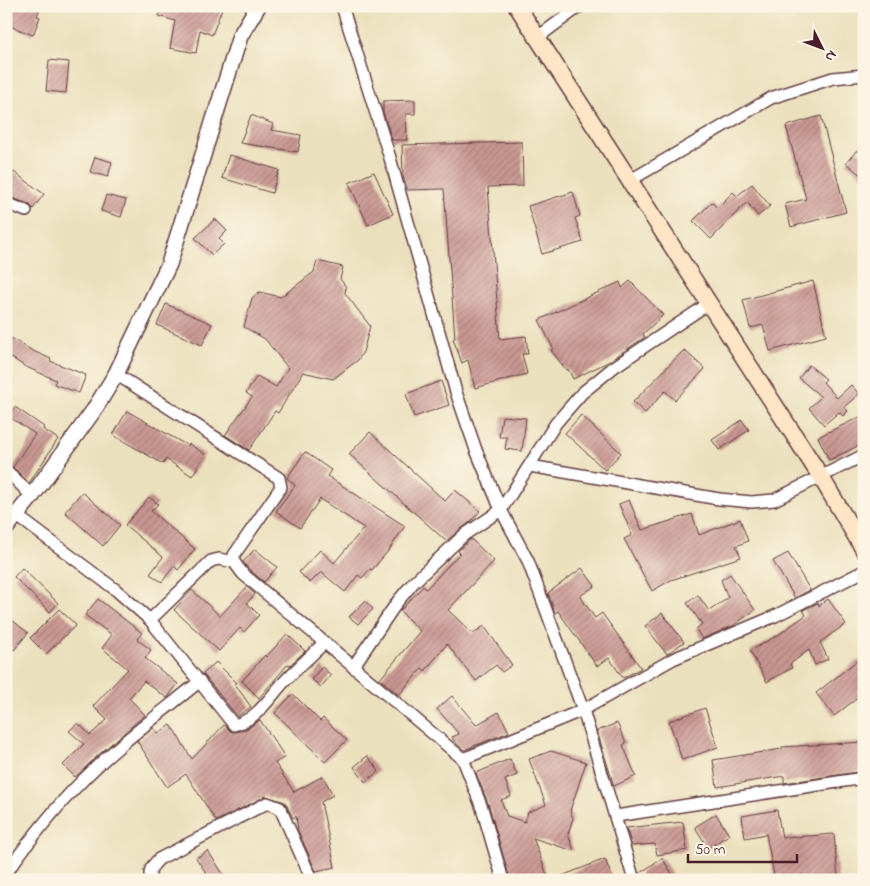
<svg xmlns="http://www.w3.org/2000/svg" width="870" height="886" viewBox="0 0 870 886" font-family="'Indie Flower',sans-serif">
<defs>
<pattern id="building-hatch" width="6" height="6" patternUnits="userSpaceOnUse" patternTransform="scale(1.25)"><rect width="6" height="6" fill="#c99792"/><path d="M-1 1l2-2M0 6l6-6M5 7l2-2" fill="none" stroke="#a57b77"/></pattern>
</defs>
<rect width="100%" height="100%" fill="#fcf5e5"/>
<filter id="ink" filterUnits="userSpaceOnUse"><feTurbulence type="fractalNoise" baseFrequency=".02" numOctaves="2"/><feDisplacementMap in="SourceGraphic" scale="10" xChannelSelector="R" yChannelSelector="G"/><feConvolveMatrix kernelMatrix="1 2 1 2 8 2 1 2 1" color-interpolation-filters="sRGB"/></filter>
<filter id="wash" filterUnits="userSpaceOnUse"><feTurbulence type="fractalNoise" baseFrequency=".0096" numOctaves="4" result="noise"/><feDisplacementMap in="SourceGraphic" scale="20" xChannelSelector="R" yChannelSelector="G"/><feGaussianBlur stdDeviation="1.12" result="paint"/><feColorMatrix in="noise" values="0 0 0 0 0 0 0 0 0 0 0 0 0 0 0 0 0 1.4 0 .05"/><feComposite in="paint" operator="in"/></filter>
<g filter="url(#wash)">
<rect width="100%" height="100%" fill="#ebe0bd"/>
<g id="blocks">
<g fill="url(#building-hatch)">
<polygon points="14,6 41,6 37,16 40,17 33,35 7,25"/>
<polygon points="163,6 223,6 212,35 200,30 196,53 170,48 175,21 159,16"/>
<polygon points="49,60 69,62 66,93 46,91"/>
<polygon points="415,100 415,114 406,114 407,140 392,140 383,112 383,101"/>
<polygon points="251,115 273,124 271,130 301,135 298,152 240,143"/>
<polygon points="821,116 846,212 791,227 785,204 806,199 786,126"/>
<polygon points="522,142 523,186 488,187 500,339 526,336 528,354 522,354 527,374 475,388 468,360 462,363 453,339 455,338 444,189 407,190 403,176 402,145"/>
<polygon points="857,150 864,155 864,178 846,163"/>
<polygon points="229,155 279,170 272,193 222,178"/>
<polygon points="95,157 112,162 108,177 90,172"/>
<polygon points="14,172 44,194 33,209 29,204 6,196 6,184"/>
<polygon points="374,172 393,214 368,225 349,183"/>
<polygon points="752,184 770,206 758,216 747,202 711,239 693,221 712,202 717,208 733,192 737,196"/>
<polygon points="573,192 580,216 575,218 583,242 542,254 528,206"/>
<polygon points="106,195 126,200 121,217 101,211"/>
<polygon points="215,219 227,231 219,239 224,244 212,255 195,238"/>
<polygon points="317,261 343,267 340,279 346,287 345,293 370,326 363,352 358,360 333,379 303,372 278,413 275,411 249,450 225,435 252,397 246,393 257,376 276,387 288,368 265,339 244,327 252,298 259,292 281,297 314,272"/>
<polygon points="630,281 663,315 643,334 645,337 608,362 573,379 568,369 566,370 551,350 553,348 539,320 620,282 622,288"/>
<polygon points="813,281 826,336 770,351 763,325 750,328 743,300"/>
<polygon points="166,304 212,324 202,345 157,325"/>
<polygon points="6,335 31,350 51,359 50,361 86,375 79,393 54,384 56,380 24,366 6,354"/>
<polygon points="684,350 705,369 675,400 665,391 645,413 633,402"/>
<polygon points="809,365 826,379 823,382 837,398 851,385 859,394 844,407 848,411 843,416 839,412 824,425 809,408 821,397 799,378"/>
<polygon points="441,381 449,405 414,417 406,394"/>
<polygon points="15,407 44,427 43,429 58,439 29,483 13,467 35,434 8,416"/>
<polygon points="127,411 188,446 189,444 205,454 192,476 166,459 163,464 113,435"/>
<polygon points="581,415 621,453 605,470 565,433"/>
<polygon points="864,415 864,443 829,460 818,437"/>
<polygon points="502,416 526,418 522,451 505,449 507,437 499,437"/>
<polygon points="742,420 749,430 719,450 712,440"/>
<polygon points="370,432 445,501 455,490 480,511 470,522 446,541 349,454"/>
<polygon points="305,452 331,470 327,476 405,526 389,550 372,570 370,569 362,578 358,575 345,592 321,572 310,583 299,572 320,550 334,563 364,528 320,499 300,528 276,511 295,485 287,478"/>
<polygon points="82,492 120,525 103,546 65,512"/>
<polygon points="149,497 158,504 151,511 195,549 178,570 174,566 162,582 150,574 163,557 125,525"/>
<polygon points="629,500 642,530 692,514 699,535 740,519 748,541 736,546 741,557 671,580 652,591 624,539 632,535 619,504"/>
<polygon points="471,539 494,561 448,610 473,634 484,626 512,665 502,672 496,665 476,681 447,644 425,671 422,668 399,695 380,679 420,631 400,611 423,586 426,589 460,553 458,551"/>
<polygon points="255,549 277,567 264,582 248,569 243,562"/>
<polygon points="788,553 810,590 795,598 773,561"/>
<polygon points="22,568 58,603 50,612 14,577"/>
<polygon points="582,568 595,586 580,596 595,618 602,613 641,668 623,678 609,658 597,666 558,611 555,613 548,593"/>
<polygon points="730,574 755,610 734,625 702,639 696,629 702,624 687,603 698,595 709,611 728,598 721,580"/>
<polygon points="247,587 255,594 247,603 259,615 244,632 240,628 219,651 174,610 192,590 220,616"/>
<polygon points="98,599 142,633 137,639 151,650 145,658 178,684 167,698 144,681 129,698 145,715 104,750 75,777 63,765 84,744 69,731 78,723 90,735 107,720 93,706 128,669 102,648 112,635 85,615"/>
<polygon points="828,599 846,624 820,642 828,659 815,665 809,650 790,664 792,668 767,682 750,651 778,635 806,615 803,610 818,603 819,606"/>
<polygon points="365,601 373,609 358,624 349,617"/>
<polygon points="59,609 76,625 46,654 30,638"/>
<polygon points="662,613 684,642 667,654 645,626"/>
<polygon points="6,615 28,633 14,650 6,644"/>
<polygon points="287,634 305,651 290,665 288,664 259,698 242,681 265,655 266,657"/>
<polygon points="858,660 864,667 864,693 834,716 816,693"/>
<polygon points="216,662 237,683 235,684 251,707 239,715 237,716 203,674"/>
<polygon points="322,667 331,675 321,687 311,679"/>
<polygon points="293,694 320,721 323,718 347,740 325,762 275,713"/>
<polygon points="452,696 476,725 499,712 509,732 464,750 455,742 452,737 459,734 437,709"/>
<polygon points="705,708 718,747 682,760 669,721"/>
<polygon points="260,720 285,757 275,763 294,792 323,776 333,795 321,802 335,867 316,871 298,831 296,816 293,818 285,802 266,796 216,821 186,774 167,787 137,741 154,728 158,733 171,725 192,759 224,725 231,732 236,732 246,729"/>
<polygon points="617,723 626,743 623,745 636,776 614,786 597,731"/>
<polygon points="864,742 864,771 784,783 784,776 717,787 713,760 782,749 782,747"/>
<polygon points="551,751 586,762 570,811 573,818 568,834 574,851 533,838 549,880 510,880 489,806 476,773 510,759 517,775 505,780 511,796 501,800 507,816 525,822 528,812 546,805 529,759"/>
<polygon points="367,756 379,771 365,782 354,767"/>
<polygon points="777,810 782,838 794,836 795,837 834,834 838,880 775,880 766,834 745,838 742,816"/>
<polygon points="716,814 729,835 708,848 695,827"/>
<polygon points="683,822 687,850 657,855 655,844 632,846 626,828"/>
<polygon points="208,851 227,880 211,880 196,858"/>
<polygon points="662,858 676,880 641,880 640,873"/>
<polygon points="605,859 613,880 554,880 554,879"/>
</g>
</g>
</g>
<g filter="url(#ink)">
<use href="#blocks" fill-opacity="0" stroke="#623c41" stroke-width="1"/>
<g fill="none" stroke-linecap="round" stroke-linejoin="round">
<g stroke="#623c41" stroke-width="14">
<g id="minor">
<polyline points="342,6 390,158 456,392 476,450 501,510 528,561 583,710 634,880"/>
<polyline points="538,37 580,6"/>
<polyline points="629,181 771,98 833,78 864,75"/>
<polyline points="6,203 26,211"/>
<polyline points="116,374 279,478 281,487 234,555 234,562 243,574 463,759 482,808 503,880"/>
<polyline points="530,466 719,499 752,502 774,500 864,455"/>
<polyline points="6,470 32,496"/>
<path d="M16,515L116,590L150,620L234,725C257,720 269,698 284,682C297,668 311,656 324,643"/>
<polyline points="150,620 211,561 219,559 234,562"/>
<polyline points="353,667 398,601 414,582 464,535 501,510 556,423 582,393 614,367 708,304"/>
<polyline points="463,759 583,710 673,659 775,616 864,571"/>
<polyline points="616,816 864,778"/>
<path d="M6,873C29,841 53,810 81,782C117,745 160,714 200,681"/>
<path d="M151,880C148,870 152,866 159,859L267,803L280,808L312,880"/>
</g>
</g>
<g stroke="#623c41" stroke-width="18">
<polyline id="tertiary" points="6,528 32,496 94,410 116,374 169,264 240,36 258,6"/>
</g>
<g stroke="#623c41" stroke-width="19">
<polyline id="secondary" points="517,6 821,477 864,550"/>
</g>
<use href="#minor" stroke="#fff" stroke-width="11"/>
<use href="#tertiary" stroke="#fff" stroke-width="15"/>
<use href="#secondary" stroke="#fde5c5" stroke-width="16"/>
</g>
</g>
<rect width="870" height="886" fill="none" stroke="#fcf5e5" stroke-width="25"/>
<g transform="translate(822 48) rotate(132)" stroke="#fcf5e5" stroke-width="4" paint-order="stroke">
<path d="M0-4L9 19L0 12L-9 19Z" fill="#4a1f2b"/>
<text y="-8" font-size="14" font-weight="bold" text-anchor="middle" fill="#4a1f2b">N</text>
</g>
<path d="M688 854v8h109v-8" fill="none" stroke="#4a1f2b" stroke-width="2.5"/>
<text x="695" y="854" font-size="15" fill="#4a1f2b" stroke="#fcf5e5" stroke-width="4" paint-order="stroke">50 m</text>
</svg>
